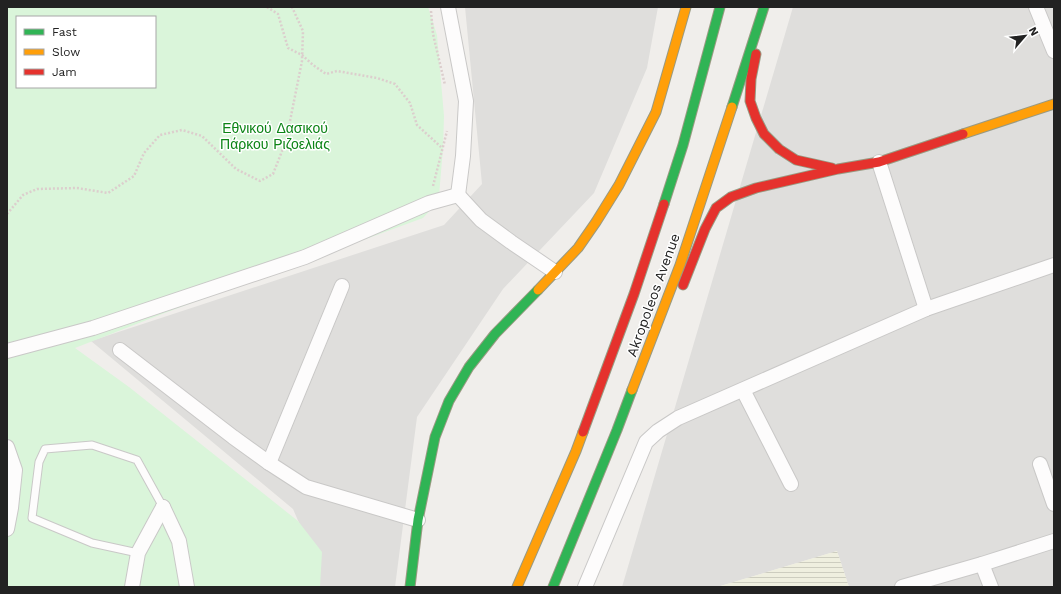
<svg xmlns="http://www.w3.org/2000/svg" width="1061" height="594" viewBox="0 0 1061 594" font-family="'Work Sans',sans-serif">
<defs>
<pattern id="farmland-rules" width="6" height="5" patternUnits="userSpaceOnUse"><rect width="6" height="5" fill="#efefdf"/><path d="M0 2.5h6" fill="none" stroke="#cdcdbf"/></pattern>
</defs>
<rect width="100%" height="100%" fill="#f0eeeb"/>
<g fill="#dfdedc">
<polygon points="465,7 658,7 647,68 594,193 503,289 417,417 395,587 320,587 320,571 293,509 91,341 444,225 482,184"/>
<polygon points="793,7 1054,7 1054,587 849,587 837,551 717,587 622,587"/>
</g>
<polygon fill="url(#farmland-rules)" points="837,551 849,587 717,587"/>
<path fill="#daf5da" fill-rule="evenodd" d="M7,7H428L437,35L444,116L443,148L439,196L436,204L423,218L162,314L75,348L129,387L298,521L322,552L320,587H7ZM17,17H155V87H17Z"/>
<g fill="none" stroke-linecap="round" stroke-linejoin="round">
<g stroke="#c9c8c7" stroke-width="9">
<polyline id="lane" points="138,553 92,543 32,518 39,462 45,449 92,445 137,460 163,507"/>
</g>
<g stroke="#c9c8c7" stroke-width="16">
<g id="street">
<polyline points="448,7 466,101 463,156 458,195"/>
<polyline points="1036,7 1054,51"/>
<polyline points="879,162 926,309"/>
<polyline points="458,195 481,220 511,242 555,272"/>
<polyline points="120,350 233,437 269,463 306,487 418,520"/>
<polyline points="7,351 93,328 305,257 429,203 458,195"/>
<polyline points="743,390 791,484"/>
<polyline points="7,447 15,470 11,508 7,529"/>
<polyline points="269,463 342,286"/>
<polyline points="1040,464 1054,504"/>
<polyline points="163,507 179,541 187,587"/>
<polyline points="982,564 991,587"/>
<polyline points="132,587 138,553 163,507"/>
<polyline points="585,587 646,442 658,431 678,418 926,309 1054,265"/>
<polyline points="902,587 982,564 1054,541"/>
</g>
</g>
<g stroke="#999a82" stroke-width="11">
<g id="fast">
<polyline points="732,107 764,7"/>
<polyline points="664,204 683,145 720,7"/>
<polyline points="410,587 418,520 435,437 449,401 469,367 495,334 538,290"/>
<polyline points="553,587 617,430 632,390"/>
</g>
</g>
<g stroke="#999a82" stroke-width="11">
<g id="slow">
<polyline points="963,134 1054,104"/>
<polyline points="538,290 578,248 596,222 619,185 656,112 686,7"/>
<polyline points="632,390 680,265 732,107"/>
<polyline points="517,587 576,451 583,432"/>
</g>
</g>
<g stroke="#999a82" stroke-width="11">
<g id="jam">
<polyline points="756,54 751,79 750,101 756,118 764,134 779,149 796,160 832,168"/>
<polyline points="683,285 705,229 716,208 731,197 756,188 838,169 879,162 963,134"/>
<polyline points="583,432 634,294 664,204"/>
</g>
</g>
<g stroke="#dccecd" stroke-width="2.5" stroke-dasharray="2 2" stroke-linecap="butt">
<polyline points="267,7 278,14 288,48 302,55 313,65 326,74 337,71 377,78 395,84 410,103 417,125 441,147"/>
<polyline points="431,11 433,34 445,85"/>
<polyline points="433,186 447,131"/>
<polyline points="7,214 23,195 37,189 77,188 108,193 134,176 144,153 160,135 182,130 202,136 236,169 260,181 273,174 286,141 302,61 303,31 292,7"/>
</g>
<use href="#lane" stroke="#fdfcfc" stroke-width="7"/>
<use href="#street" stroke="#fdfcfc" stroke-width="14"/>
<use href="#fast" stroke="#30b455" stroke-width="9"/>
<use href="#slow" stroke="#ff9f0a" stroke-width="9"/>
<use href="#jam" stroke="#e5322d" stroke-width="9"/>
</g>
<g text-anchor="middle" stroke-width="3" stroke-linejoin="round" paint-order="stroke">
<g font-size="14" fill="#0c8416" stroke="#fff">
<text x="275" y="133">Εθνικού Δασικού<tspan x="275" dy="16">Πάρκου Ριζοελιάς</tspan></text>
</g>
<g font-size="14" fill="#222" stroke="#fff">
<text transform="translate(653 295) rotate(-70)" y="5">Akropoleos Avenue</text>
</g>
</g>
<rect width="1061" height="594" fill="none" stroke="#222222" stroke-width="16"/>
<rect x="16" y="16" width="140" height="72" fill="#ffffff" stroke="#a7a7a7"/>
<rect x="24" y="29" width="20" height="6" fill="#30b455" stroke="#a7a7a7"/>
<text x="52" y="36" font-size="12" fill="#222222">Fast</text>
<rect x="24" y="49" width="20" height="6" fill="#ff9f0a" stroke="#a7a7a7"/>
<text x="52" y="56" font-size="12" fill="#222222">Slow</text>
<rect x="24" y="69" width="20" height="6" fill="#e5322d" stroke="#a7a7a7"/>
<text x="52" y="76" font-size="12" fill="#222222">Jam</text>
<g transform="translate(1025 36) rotate(62)" stroke="#ffffff" stroke-width="3" paint-order="stroke">
<path d="M0-3L7 15L0 10L-7 15Z" fill="#222222"/>
<text y="-6" font-size="11" font-weight="bold" text-anchor="middle" fill="#222222">N</text>
</g>
</svg>
